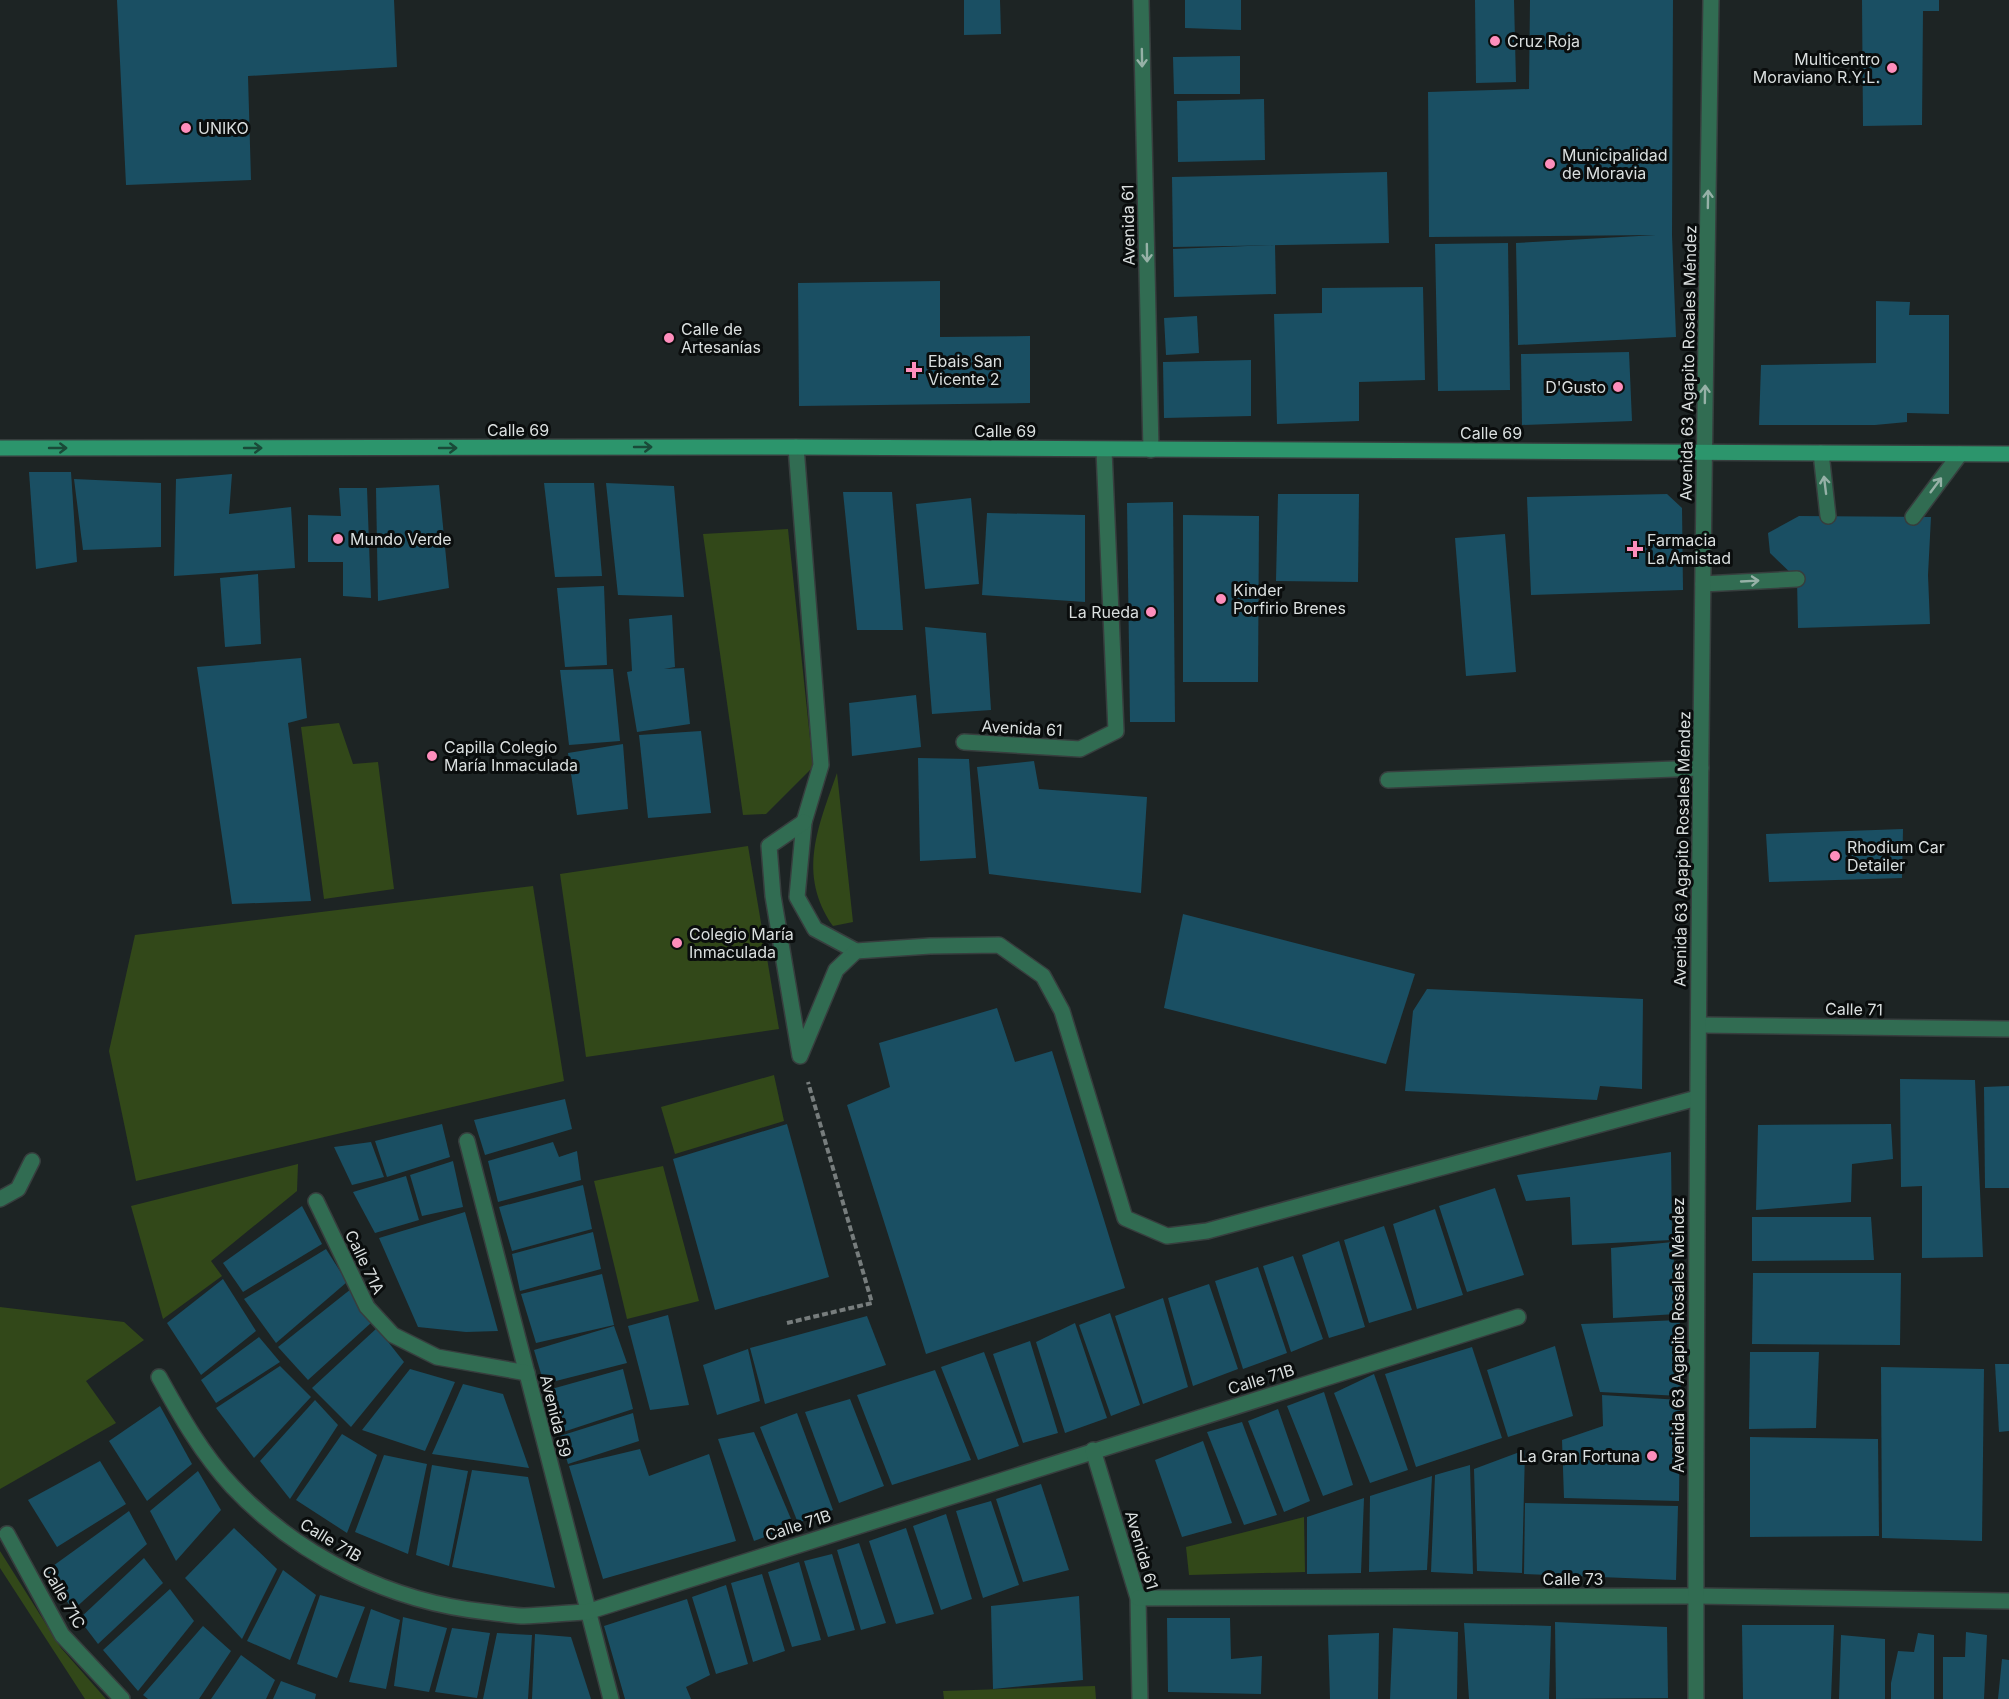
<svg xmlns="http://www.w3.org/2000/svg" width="2009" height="1699" viewBox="0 0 2009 1699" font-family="Inter,sans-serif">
<rect width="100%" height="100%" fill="#1d2424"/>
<g fill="#324819">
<polygon points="788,529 813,767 766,814 743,815 703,534"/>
<polygon points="339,723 353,764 378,762 394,889 324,899 301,727"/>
<path d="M837,773L853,922L833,926C797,874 818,827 837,773Z"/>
<polygon points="748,846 779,1029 586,1057 560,874"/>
<polygon points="533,886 564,1081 136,1181 109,1051 135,935"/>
<polygon points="774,1075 784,1121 675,1154 661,1107"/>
<polygon points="298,1164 297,1191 211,1261 222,1276 163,1319 131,1206"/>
<polygon points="663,1166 699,1301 627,1319 594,1181"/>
<polygon points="0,1307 124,1322 144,1340 86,1381 116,1423 0,1489"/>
<polygon points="1304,1517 1305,1572 1189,1575 1186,1547"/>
<polygon points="0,1551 61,1648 106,1699 85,1699 0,1568"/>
<polygon points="1095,1686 1096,1699 944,1699 943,1691"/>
</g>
<g fill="#1a4f63">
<polygon points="117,0 394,0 397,67 248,76 251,180 126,185"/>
<polygon points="964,0 1000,0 1001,34 964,35"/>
<polygon points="1185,0 1241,0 1241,30 1185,28"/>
<polygon points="1475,0 1514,0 1516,82 1476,83"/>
<polygon points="1530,0 1673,0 1672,235 1676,337 1518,345 1516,243 1656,235 1429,237 1428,92 1529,89"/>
<polygon points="1862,0 1939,0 1939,11 1923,11 1922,125 1863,126"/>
<polygon points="1240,56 1240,94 1174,94 1173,57"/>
<polygon points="1264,99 1265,160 1178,162 1177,101"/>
<polygon points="1387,172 1389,243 1173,247 1172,177"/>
<polygon points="1508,243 1510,390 1438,391 1435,244"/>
<polygon points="1275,245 1276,294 1174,297 1173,249"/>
<polygon points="940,281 940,337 1030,336 1030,403 799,406 798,283"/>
<polygon points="1423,287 1425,380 1359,382 1359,421 1277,424 1274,314 1322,313 1322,288"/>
<polygon points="1876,301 1910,302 1909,315 1949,315 1949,414 1907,413 1907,422 1875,425 1759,425 1761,365 1876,363"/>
<polygon points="1197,316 1199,353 1166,355 1164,318"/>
<polygon points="1629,352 1632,421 1522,425 1521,354"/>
<polygon points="1251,360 1251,416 1164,418 1163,362"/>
<polygon points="29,472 71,472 77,562 36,569"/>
<polygon points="232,474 229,514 291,507 295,568 174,576 176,479"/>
<polygon points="74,479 161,483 161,547 83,550"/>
<polygon points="544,483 594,483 602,576 555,577"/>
<polygon points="606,483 674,486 684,597 618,595"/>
<polygon points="439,485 449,588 378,601 376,488"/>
<polygon points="339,488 367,488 371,598 343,596 343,562 308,562 308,515 341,516"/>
<polygon points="843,492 892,492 903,630 857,630"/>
<polygon points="1278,494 1359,494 1358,582 1276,581"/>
<polygon points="1667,494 1682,508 1683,590 1531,595 1527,497"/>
<polygon points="971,498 979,584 925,589 916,504"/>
<polygon points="1173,502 1175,722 1130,722 1127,503"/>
<polygon points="987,513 1085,515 1085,602 982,595"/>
<polygon points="1183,515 1259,516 1258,682 1183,682"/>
<polygon points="1799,516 1931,517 1928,575 1930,624 1798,628 1797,579 1770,553 1768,533"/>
<polygon points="1505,534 1516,672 1466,676 1455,538"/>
<polygon points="258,574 261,644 225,647 220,578"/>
<polygon points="604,586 607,665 565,667 557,588"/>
<polygon points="672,615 675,667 664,669 684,668 690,724 637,732 627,672 632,671 629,619"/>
<polygon points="925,627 986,633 991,710 932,714"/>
<polygon points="301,658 307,718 288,723 311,901 232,904 197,667"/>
<polygon points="613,669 620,741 569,745 560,670"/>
<polygon points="916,695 921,747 852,756 849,703"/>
<polygon points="701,731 711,813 648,818 639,735"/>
<polygon points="623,744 628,809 577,815 568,753"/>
<polygon points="918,758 969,759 976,858 920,861"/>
<polygon points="1034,761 1039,789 1147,797 1141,893 989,874 977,767"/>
<polygon points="1903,829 1902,878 1769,882 1766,834"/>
<polygon points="1183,914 1415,974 1386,1064 1164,1008"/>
<polygon points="1427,989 1643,999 1642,1089 1600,1086 1597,1100 1405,1091 1413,1011"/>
<polygon points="997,1008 1015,1062 1052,1051 1125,1288 926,1354 847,1105 890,1087 879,1043"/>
<polygon points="1900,1079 1975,1080 1983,1257 1922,1258 1922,1186 1901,1187"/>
<polygon points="2009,1086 2009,1188 1985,1188 1984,1087"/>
<polygon points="565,1099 572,1129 485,1155 474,1120"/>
<polygon points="442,1124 450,1157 387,1177 375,1141"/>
<polygon points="787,1124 829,1277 715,1310 673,1159"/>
<polygon points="1891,1124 1893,1159 1852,1164 1851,1202 1756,1210 1758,1125"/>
<polygon points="371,1142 384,1177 352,1185 334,1147"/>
<polygon points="553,1142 559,1157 577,1151 581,1180 498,1202 488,1161"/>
<polygon points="1671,1152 1672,1240 1572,1245 1570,1197 1526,1201 1517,1175"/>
<polygon points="453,1161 463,1207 422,1216 410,1175"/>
<polygon points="406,1176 419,1220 375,1233 353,1192"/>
<polygon points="583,1185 592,1229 512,1251 499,1207"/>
<polygon points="1495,1188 1524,1275 1467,1292 1439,1206"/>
<polygon points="302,1206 322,1244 243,1292 223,1263"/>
<polygon points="1435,1209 1463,1295 1417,1309 1393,1224"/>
<polygon points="465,1212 498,1331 466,1332 418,1327 379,1238"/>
<polygon points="1752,1217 1871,1217 1874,1260 1752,1261"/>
<polygon points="1384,1226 1412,1310 1369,1323 1344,1240"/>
<polygon points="593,1232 601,1269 520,1291 512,1254"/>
<polygon points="1339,1241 1365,1327 1329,1338 1302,1255"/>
<polygon points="1673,1242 1676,1314 1613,1318 1611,1248"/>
<polygon points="326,1249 347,1282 276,1343 244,1299"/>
<polygon points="1293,1256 1323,1339 1291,1352 1263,1266"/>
<polygon points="1258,1267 1287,1353 1243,1369 1215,1281"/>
<polygon points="1753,1273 1901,1273 1900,1345 1752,1344"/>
<polygon points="602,1274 614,1325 536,1343 521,1294"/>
<polygon points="223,1279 256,1331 201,1375 167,1323"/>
<polygon points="1209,1284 1238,1369 1193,1386 1168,1298"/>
<polygon points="351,1289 372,1322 308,1380 278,1347"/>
<polygon points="1163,1298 1188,1387 1143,1404 1115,1316"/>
<polygon points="1110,1313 1140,1405 1111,1416 1079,1325"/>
<polygon points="668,1315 689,1405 650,1410 628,1326"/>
<polygon points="867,1316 886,1365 765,1404 750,1348"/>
<polygon points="1680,1320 1681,1396 1600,1392 1581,1324"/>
<polygon points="1075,1323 1107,1418 1065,1433 1036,1342"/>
<polygon points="614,1326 627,1363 544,1384 534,1350"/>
<polygon points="377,1328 404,1362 351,1427 312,1388"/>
<polygon points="259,1337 280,1362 216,1403 201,1380"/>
<polygon points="1030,1341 1058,1433 1023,1443 993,1354"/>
<polygon points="1555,1346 1573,1416 1508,1437 1487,1370"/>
<polygon points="1472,1347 1502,1438 1416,1467 1385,1374"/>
<polygon points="748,1349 760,1401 717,1415 703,1365"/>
<polygon points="984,1352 1019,1446 978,1460 941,1367"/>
<polygon points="1750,1352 1819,1352 1816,1428 1749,1429"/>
<polygon points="1995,1364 2009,1364 2009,1431 1999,1432"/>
<polygon points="280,1366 311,1397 254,1458 216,1408"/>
<polygon points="1881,1367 1984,1369 1982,1541 1882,1538"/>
<polygon points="410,1369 455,1382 425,1451 362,1430"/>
<polygon points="623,1369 633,1409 560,1433 548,1390"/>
<polygon points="935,1370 971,1460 892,1485 857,1395"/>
<polygon points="1374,1374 1408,1470 1370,1483 1334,1393"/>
<polygon points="463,1384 503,1394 529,1468 432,1454"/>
<polygon points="1324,1392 1353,1485 1323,1496 1287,1406"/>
<polygon points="1602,1395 1680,1400 1679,1501 1564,1498 1562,1440 1603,1426"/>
<polygon points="850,1399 884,1486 839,1503 805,1412"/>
<polygon points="315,1400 338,1425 290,1499 260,1461"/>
<polygon points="160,1406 192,1464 147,1501 109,1441"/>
<polygon points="1278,1409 1310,1501 1284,1512 1248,1421"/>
<polygon points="633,1413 639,1441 568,1464 560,1436"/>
<polygon points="797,1413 833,1510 798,1523 760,1427"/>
<polygon points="1242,1422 1277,1515 1244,1525 1207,1432"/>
<polygon points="754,1432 794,1526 754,1541 718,1439"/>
<polygon points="342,1434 377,1455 347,1533 296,1500"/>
<polygon points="1750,1437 1878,1439 1879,1536 1750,1537"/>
<polygon points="1203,1441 1232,1523 1182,1537 1155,1460"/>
<polygon points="640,1449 649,1476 709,1454 736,1541 603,1579 569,1466"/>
<polygon points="1525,1450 1522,1573 1477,1571 1474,1469"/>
<polygon points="384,1455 427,1464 408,1554 355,1532"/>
<polygon points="100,1461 126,1504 57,1547 28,1500"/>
<polygon points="432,1465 468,1471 449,1566 416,1555"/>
<polygon points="1470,1465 1473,1574 1431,1572 1435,1475"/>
<polygon points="472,1470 528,1477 555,1588 452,1567"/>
<polygon points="198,1471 221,1510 176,1561 150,1511"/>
<polygon points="1432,1476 1427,1570 1369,1572 1370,1496"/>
<polygon points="1041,1484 1069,1570 1023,1582 996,1499"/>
<polygon points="1364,1498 1361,1573 1307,1574 1307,1517"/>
<polygon points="991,1501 1019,1585 983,1598 956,1511"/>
<polygon points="1525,1503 1678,1506 1676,1580 1524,1574"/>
<polygon points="129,1511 147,1544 73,1610 46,1571"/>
<polygon points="946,1514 972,1599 941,1610 913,1526"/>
<polygon points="234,1528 277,1569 242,1639 185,1578"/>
<polygon points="906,1528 934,1614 896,1624 869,1541"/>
<polygon points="859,1543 886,1623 861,1630 837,1550"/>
<polygon points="832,1554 855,1630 828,1637 804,1561"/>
<polygon points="144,1558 163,1583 98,1644 79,1619"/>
<polygon points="799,1562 821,1640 792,1647 768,1572"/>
<polygon points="283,1570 316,1595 290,1660 247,1641"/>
<polygon points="762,1574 785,1651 753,1662 731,1583"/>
<polygon points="726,1585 748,1664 716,1674 692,1597"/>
<polygon points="170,1589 194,1621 138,1691 103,1650"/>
<polygon points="320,1595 365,1607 337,1678 297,1664"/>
<polygon points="1079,1596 1083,1680 993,1689 991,1606"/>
<polygon points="687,1599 710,1675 686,1687 691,1699 625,1699 604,1626"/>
<polygon points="371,1609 400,1620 386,1689 349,1682"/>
<polygon points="403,1617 447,1628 429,1692 394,1686"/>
<polygon points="1167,1618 1230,1618 1231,1659 1262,1656 1261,1694 1168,1692"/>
<polygon points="1555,1622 1667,1627 1668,1698 1556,1699"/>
<polygon points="1464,1623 1551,1626 1549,1699 1469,1699"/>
<polygon points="1742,1625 1834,1625 1831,1699 1743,1699"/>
<polygon points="203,1626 231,1651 199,1699 148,1699 143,1695"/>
<polygon points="452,1628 490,1633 477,1698 435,1692"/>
<polygon points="1393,1628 1458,1632 1457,1699 1390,1699"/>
<polygon points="1966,1632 1987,1635 1984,1699 1943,1699 1943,1657 1965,1657"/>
<polygon points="497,1633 532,1635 528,1699 483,1699"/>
<polygon points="1379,1633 1378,1699 1330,1699 1328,1635"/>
<polygon points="1918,1633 1934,1635 1934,1699 1891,1699 1891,1683 1898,1651 1914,1652"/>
<polygon points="535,1634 571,1637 591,1699 532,1699"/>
<polygon points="1841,1635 1885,1639 1885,1699 1839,1699"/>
<polygon points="241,1655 275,1680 266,1699 211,1699"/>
<polygon points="2002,1659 2009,1660 2009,1699 1998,1699"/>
<polygon points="281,1681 316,1694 315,1699 273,1699"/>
</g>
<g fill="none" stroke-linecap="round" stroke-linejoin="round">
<g stroke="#373e3e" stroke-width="18">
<g id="service">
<polyline points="796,447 821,765 804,822 797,897 815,929 856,951 930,946 999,945 1043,976 1062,1011 1125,1218 1167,1236 1207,1231 1697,1098"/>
<polyline points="1821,453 1828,516"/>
<polyline points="1913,517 1960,454"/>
<polyline points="1703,584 1797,579"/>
<polyline points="964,742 1080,749 1116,731 1104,450"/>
<polyline points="1388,780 1701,768"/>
<polyline points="804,822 769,846 773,896 800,1056 836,970 856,951"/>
</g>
</g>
<g stroke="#373e3e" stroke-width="18">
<g id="minor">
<polyline points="1141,0 1151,450"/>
<polyline points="1699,1025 2009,1029"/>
<polyline points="467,1141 611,1699"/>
<polyline points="0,1199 18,1189 32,1161"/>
<polyline points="316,1201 367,1307 393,1335 437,1357 527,1373"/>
<path d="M159,1377C180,1415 202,1454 232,1486C299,1557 391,1602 487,1612C499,1613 512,1616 524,1616C545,1615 566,1613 587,1612L1518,1317"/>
<polyline points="1093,1450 1138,1598 1140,1699"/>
<polyline points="7,1534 62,1635 122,1699"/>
<polyline points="1138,1598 1696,1596 2009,1601"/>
<path d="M1696,1699C1695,1133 1702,566 1711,0"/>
</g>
</g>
<g stroke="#373e3e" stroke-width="18">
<polyline id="secondary" points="0,448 796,447 2009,454"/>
</g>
<polyline stroke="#777d7d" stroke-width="4" stroke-dasharray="6 3" stroke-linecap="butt" points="787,1323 872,1303 808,1082"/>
<use href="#service" stroke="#316c52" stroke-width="15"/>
<use href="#minor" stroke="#316c52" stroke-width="15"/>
<use href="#secondary" stroke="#2c956c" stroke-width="15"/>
</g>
<defs><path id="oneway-shaft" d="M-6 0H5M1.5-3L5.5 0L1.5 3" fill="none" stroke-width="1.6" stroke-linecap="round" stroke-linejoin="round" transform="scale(1.5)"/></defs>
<g stroke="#96b1a7">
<use href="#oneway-shaft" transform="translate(1142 58) rotate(89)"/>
<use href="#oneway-shaft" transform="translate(1708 199) rotate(-89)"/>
<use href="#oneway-shaft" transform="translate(1147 253) rotate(89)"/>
<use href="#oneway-shaft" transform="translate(1705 394) rotate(-89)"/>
<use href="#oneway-shaft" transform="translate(1825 485) rotate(-97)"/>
<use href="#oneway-shaft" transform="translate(1936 485) rotate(-53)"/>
<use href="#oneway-shaft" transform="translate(1750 581) rotate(-3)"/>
</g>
<g stroke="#194a38">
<use href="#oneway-shaft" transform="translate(643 447)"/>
<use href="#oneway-shaft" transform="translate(58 448)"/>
<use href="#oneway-shaft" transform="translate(253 448)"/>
<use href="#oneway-shaft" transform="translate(448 448)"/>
</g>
<g fill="#fe8ebc" stroke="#0a0d0d" stroke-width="2">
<circle cx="1495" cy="41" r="6"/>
<circle cx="1892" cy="68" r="6"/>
<circle cx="186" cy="128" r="6"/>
<circle cx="1550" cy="164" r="6"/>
<circle cx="669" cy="338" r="6"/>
<path d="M911 361h6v6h6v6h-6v6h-6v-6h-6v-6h6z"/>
<circle cx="1618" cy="387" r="6"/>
<circle cx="338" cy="539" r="6"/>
<path d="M1632 540h6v6h6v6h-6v6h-6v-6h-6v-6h6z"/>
<circle cx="1221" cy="599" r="6"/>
<circle cx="1151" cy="612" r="6"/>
<circle cx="432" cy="756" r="6"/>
<circle cx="1835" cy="856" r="6"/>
<circle cx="677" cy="943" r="6"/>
<circle cx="1652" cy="1456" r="6"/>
</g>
<g text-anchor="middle" stroke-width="6" stroke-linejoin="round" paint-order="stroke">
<g font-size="16" fill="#dadfdf" stroke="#0a0d0d" text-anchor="start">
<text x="1507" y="47">Cruz Roja</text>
<text x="1880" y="65" text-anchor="end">Multicentro<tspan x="1880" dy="18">Moraviano R.Y.L.</tspan></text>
<text x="198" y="134">UNIKO</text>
<text x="1562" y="161">Municipalidad<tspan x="1562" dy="18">de Moravia</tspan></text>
<text x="681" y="335">Calle de<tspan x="681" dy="18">Artesanías</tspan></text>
<text x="928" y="367">Ebais San<tspan x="928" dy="18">Vicente 2</tspan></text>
<text x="1606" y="393" text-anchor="end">D'Gusto</text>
<text x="350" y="545">Mundo Verde</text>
<text x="1647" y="546">Farmacia<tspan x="1647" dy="18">La Amistad</tspan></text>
<text x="1233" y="596">Kinder<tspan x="1233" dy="18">Porfirio Brenes</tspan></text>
<text x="1139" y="618" text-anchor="end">La Rueda</text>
<text x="444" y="753">Capilla Colegio<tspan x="444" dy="18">María Inmaculada</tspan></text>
<text x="1847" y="853">Rhodium Car<tspan x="1847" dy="18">Detailer</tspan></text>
<text x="689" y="940">Colegio María<tspan x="689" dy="18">Inmaculada</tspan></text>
<text x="1640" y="1462" text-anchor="end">La Gran Fortuna</text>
</g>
<g font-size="16" fill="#dadfdf" stroke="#0a0d0d">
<text transform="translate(1128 225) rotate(-91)" y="6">Avenida 61</text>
<text transform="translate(1688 363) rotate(-89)" y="6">Avenida 63 Agapito Rosales Méndez</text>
<text x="518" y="436">Calle 69</text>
<text x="1005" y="437">Calle 69</text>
<text x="1491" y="439">Calle 69</text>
<text transform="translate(1022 728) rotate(3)" y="6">Avenida 61</text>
<text transform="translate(1682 849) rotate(-89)" y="6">Avenida 63 Agapito Rosales Méndez</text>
<text transform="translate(1854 1009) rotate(1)" y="6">Calle 71</text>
<text transform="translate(365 1262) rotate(64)" y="6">Calle 71A</text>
<text transform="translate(1678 1335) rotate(-90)" y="6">Avenida 63 Agapito Rosales Méndez</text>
<text transform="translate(1261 1379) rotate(-17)" y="6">Calle 71B</text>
<text transform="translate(556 1416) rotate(76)" y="6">Avenida 59</text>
<text transform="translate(798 1525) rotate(-18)" y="6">Calle 71B</text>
<text transform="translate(331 1540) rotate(31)" y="6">Calle 71B</text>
<text transform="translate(1142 1550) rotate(74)" y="6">Avenida 61</text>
<text x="1573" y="1585">Calle 73</text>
<text transform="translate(64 1597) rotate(60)" y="6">Calle 71C</text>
</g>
</g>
</svg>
